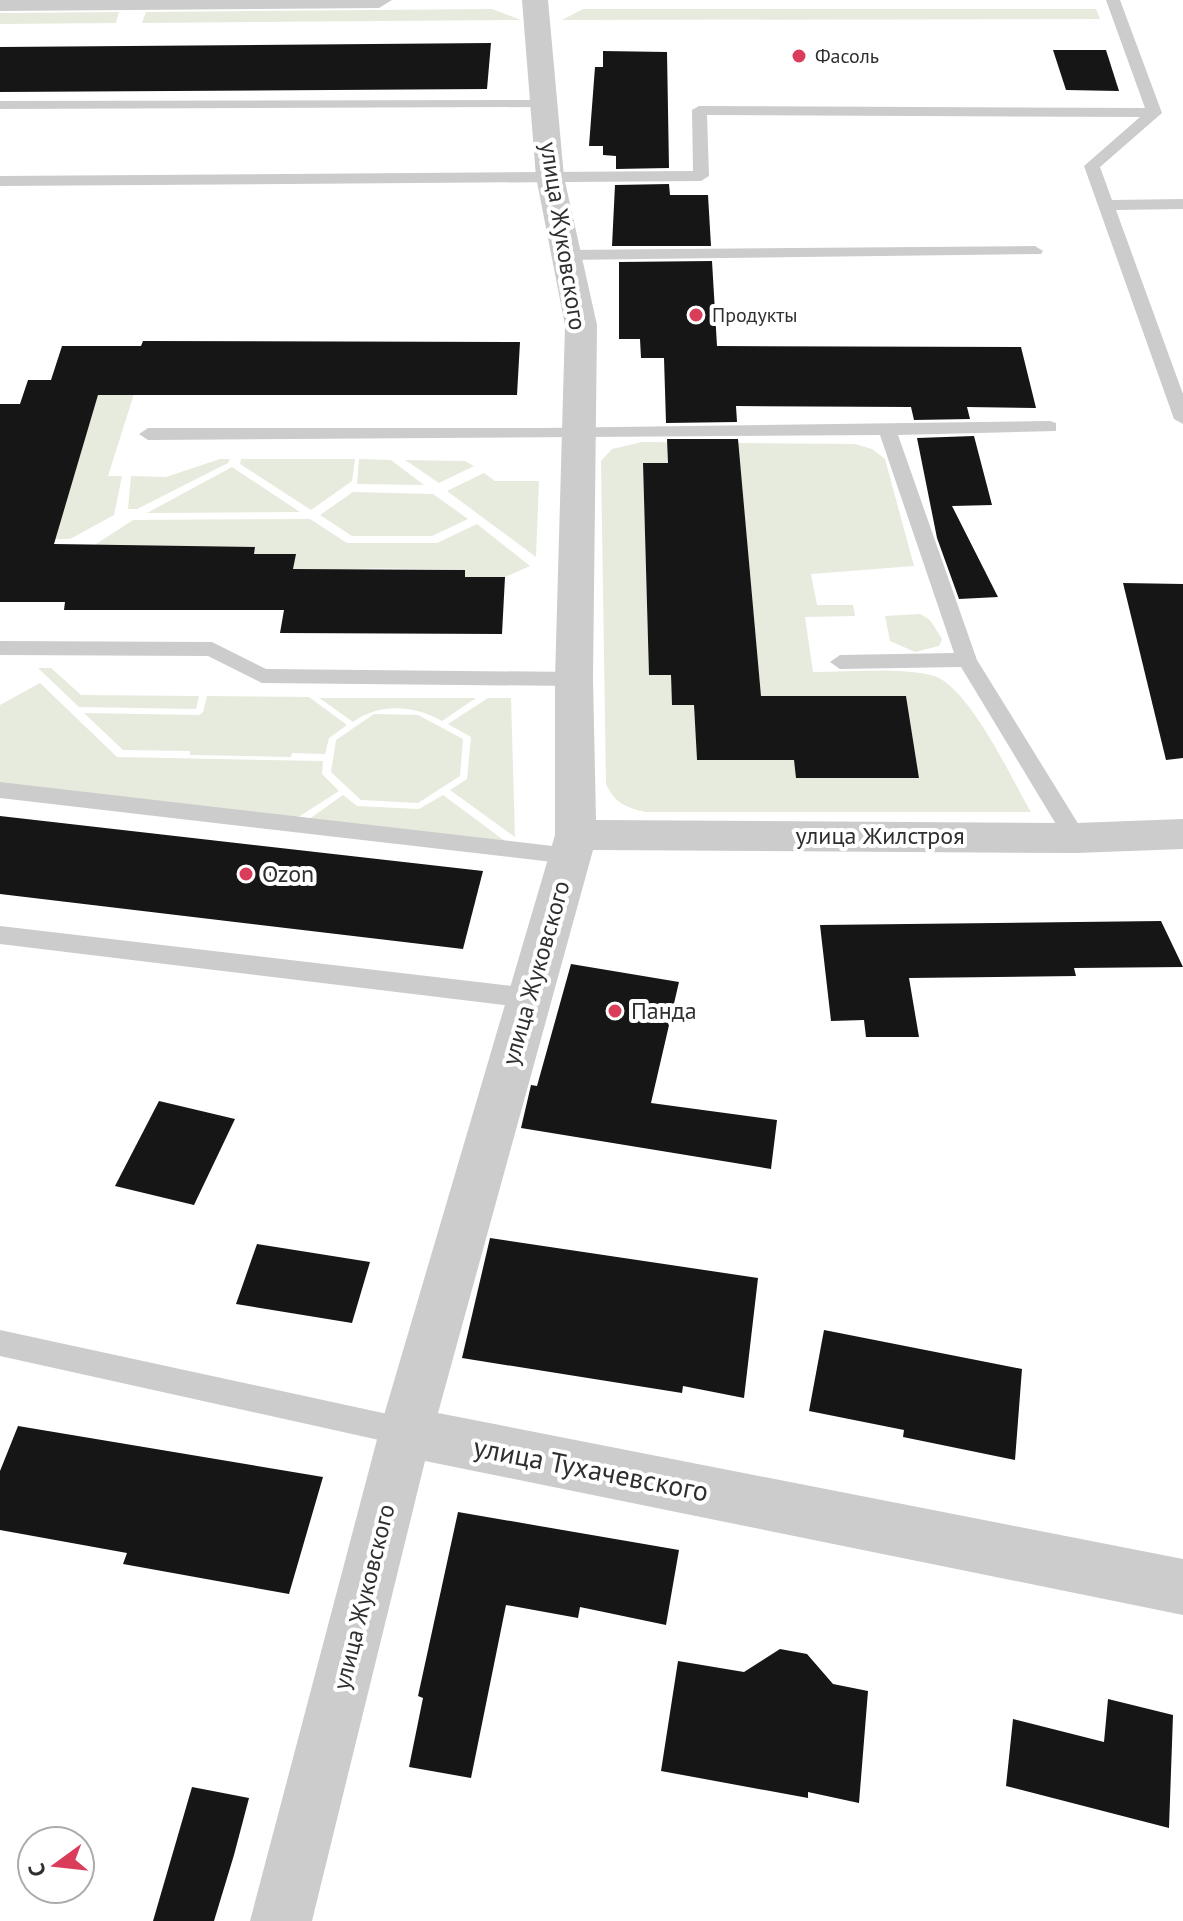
<svg xmlns="http://www.w3.org/2000/svg" width="1183" height="1921" viewBox="0 0 1183 1921" font-family="'PT Sans',sans-serif">
<rect width="100%" height="100%" fill="#fff"/>
<g fill="#e6ebde" fill-rule="evenodd">
<polygon points="492,9 521,20 142,23 146,12"/>
<polygon points="583,9 1096,9 1100,19 562,20"/>
<polygon points="119,12 116,23 0,24 0,13"/>
<polygon points="134,394 108,476 122,476 114,515 70,539 55,539 98,395"/>
<path d="M642,442L855,444L872,449L885,459L914,566L811,574L817,605H853L855,616L805,617L813,672C851,672 894,667 931,675C968,683 1012,780 1031,812H645C625,807 615,803 606,784L601,461L612,449ZM643,463H740L761,696H906L919,777H797L794,760H697L694,705H672L671,675L649,674Z"/>
<polygon points="220,459 230,459 228,463 137,509 128,509 131,476 166,477"/>
<polygon points="241,459 355,459 352,481 311,510 240,464"/>
<polygon points="359,459 391,460 424,485 357,484"/>
<polygon points="405,460 465,461 474,466 439,483"/>
<polygon points="232,467 300,512 147,513"/>
<polygon points="484,473 495,481 539,481 536,557 447,491"/>
<polygon points="353,492 433,494 468,519 432,536 352,536 320,515"/>
<path d="M310,519L347,543H437L477,524L530,566L505,577H465V570C407,569 349,565 292,576L295,554H254L255,547L84,552L133,520Z"/>
<polygon points="920,614 930,620 942,639 939,646 915,652 890,641 885,616"/>
<polygon points="38,668 51,668 81,695 199,696 196,709 79,707"/>
<polygon points="40,683 117,757 323,761 322,774 339,791 292,821 0,787 0,705"/>
<polygon points="207,696 309,697 347,725 329,738 325,754 292,753 291,757 190,755 190,751 123,750 84,713 199,715 203,712"/>
<path d="M318,697H317L476,698L442,721C413,705 380,703 353,722Z"/>
<polygon points="488,698 511,698 515,837 450,790 467,779 471,737 448,724"/>
<polygon points="374,714 418,715 463,739 460,776 418,803 361,800 331,772 336,740"/>
<polygon points="343,795 357,806 419,809 443,795 513,847 305,822"/>
</g>
<g fill="#161616">
<polygon points="491,43 487,89 0,92 0,47"/>
<polygon points="1053,50 1106,50 1119,91 1066,90"/>
<polygon points="603,51 667,52 669,168 616,169 616,156 603,155 603,146 589,146 595,67 603,67"/>
<polygon points="669,184 670,195 708,195 711,246 612,246 615,185"/>
<polygon points="712,261 717,346 1021,347 1036,408 967,407 970,419 914,420 911,407 736,406 737,422 666,423 664,358 641,358 640,339 619,339 619,262"/>
<polygon points="143,341 520,342 517,395 98,395 54,544 255,547 254,554 296,554 293,569 465,570 465,577 505,577 502,634 280,633 284,610 64,610 65,602 0,602 0,404 20,404 28,380 51,380 62,346 141,346"/>
<polygon points="974,436 992,505 952,506 998,597 959,599 937,538 917,438"/>
<polygon points="667,439 738,439 761,696 906,696 919,778 796,778 794,760 697,760 694,705 672,705 671,675 649,675 643,463 668,463"/>
<polygon points="1123,583 1183,584 1183,758 1166,760"/>
<polygon points="0,816 483,871 463,949 0,894"/>
<polygon points="1161,921 1183,967 1074,968 1076,976 909,978 919,1037 866,1037 864,1020 831,1021 820,925"/>
<polygon points="571,964 679,982 651,1103 777,1120 771,1169 521,1128 531,1085 537,1086"/>
<polygon points="159,1101 235,1119 194,1205 115,1186"/>
<polygon points="490,1238 758,1278 744,1398 683,1386 682,1393 462,1358"/>
<polygon points="257,1244 370,1262 352,1323 236,1304"/>
<polygon points="824,1330 1022,1369 1015,1460 903,1437 904,1430 809,1411"/>
<polygon points="18,1426 323,1477 289,1594 123,1564 127,1553 0,1530 0,1471"/>
<polygon points="458,1512 679,1550 666,1625 580,1607 578,1618 506,1605 471,1778 409,1767 423,1698 418,1696"/>
<polygon points="780,1649 807,1654 833,1684 868,1691 859,1803 808,1792 808,1798 661,1771 678,1661 744,1672"/>
<polygon points="1108,1699 1173,1715 1169,1828 1006,1786 1013,1719 1104,1742"/>
<polygon points="192,1787 249,1798 234,1855 214,1921 153,1921"/>
</g>
<g fill="none" stroke-linecap="round" stroke-linejoin="round">
<g fill="#ccc" fill-rule="evenodd">
<polygon points="1106,0 1120,0 1162,113 1100,167 1112,200 1183,199 1183,209 1116,210 1183,394 1183,424 1174,419 1084,166 1140,117 707,115 709,176 701,181 0,186 0,176 693,171 692,110 699,106 1145,108"/>
<polygon points="547,100 549,103 542,107 0,109 0,101"/>
<polygon points="1035,246 1043,251 1041,254 566,260 558,255 566,250"/>
<polygon points="1050,421 1056,423 1056,431 898,435 977,660 1087,838 1076,846 1068,844 961,667 840,669 830,662 840,655 954,653 880,435 148,440 139,434 148,428 542,428"/>
<polygon points="0,641 212,642 266,669 574,672 585,679 574,686 262,683 208,656 0,655"/>
<polygon points="0,782 570,848 578,850 581,856 578,862 570,864 0,798"/>
<polygon points="0,926 529,988 538,991 541,998 538,1005 529,1008 0,944"/>
<polygon points="0,1330 406,1418 416,1422 420,1432 416,1442 406,1446 0,1356"/>
</g>
<polygon fill="#ccc" fill-rule="evenodd" points="522,0 548,0 564,177 597,325 593,679 596,820 1076,823 1183,819 1183,849 1076,853 593,850 438,1413 1183,1559 1183,1615 425,1461 312,1921 250,1921 379,1432 555,835 555,679 565,325 536,177"/>
<polygon fill="#ccc" fill-rule="evenodd" points="0,0 392,0 379,8 0,11"/>
</g>
<g fill="#da3d59" stroke="#fff" stroke-width="3">
<circle cx="799" cy="56" r="8"/>
<circle cx="696" cy="315" r="8"/>
<circle cx="246" cy="874" r="8"/>
<circle cx="615" cy="1011" r="8"/>
</g>
<g text-anchor="middle" stroke-width="8" stroke-linejoin="round" paint-order="stroke">
<g font-size="20" fill="#2f2f2f" stroke="#fff" text-anchor="start">
<text x="815" y="63">Фасоль</text>
<text x="712" y="322">Продукты</text>
</g>
<g font-size="24" fill="#2f2f2f" stroke="#fff">
<text transform="translate(563 236) rotate(81)" y="8">улица Жуковского</text>
<text x="880" y="844">улица Жилстроя</text>
<text transform="translate(536 973) rotate(-74)" y="8">улица Жуковского</text>
<text transform="translate(364 1597) rotate(-76)" y="8">улица Жуковского</text>
</g>
<g font-size="24" fill="#2f2f2f" stroke="#fff" text-anchor="start">
<text x="262" y="882">Ozon</text>
<text x="631" y="1019">Панда</text>
</g>
<g font-size="28" fill="#2f2f2f" stroke="#fff">
<text transform="translate(591 1469) rotate(11)" y="10">улица Тухачевского</text>
</g>
</g>
<g transform="translate(56 1865) rotate(255)"><circle r="38" fill="#ffffff" stroke="#acacac" stroke-width="2"/>
<path d="M0-6L14 30L0 20L-14 30Z" fill="#da3d59"/>
<text y="-12" font-size="22" font-weight="bold" text-anchor="middle" fill="#2f2f2f">С</text>
</g>
</svg>
